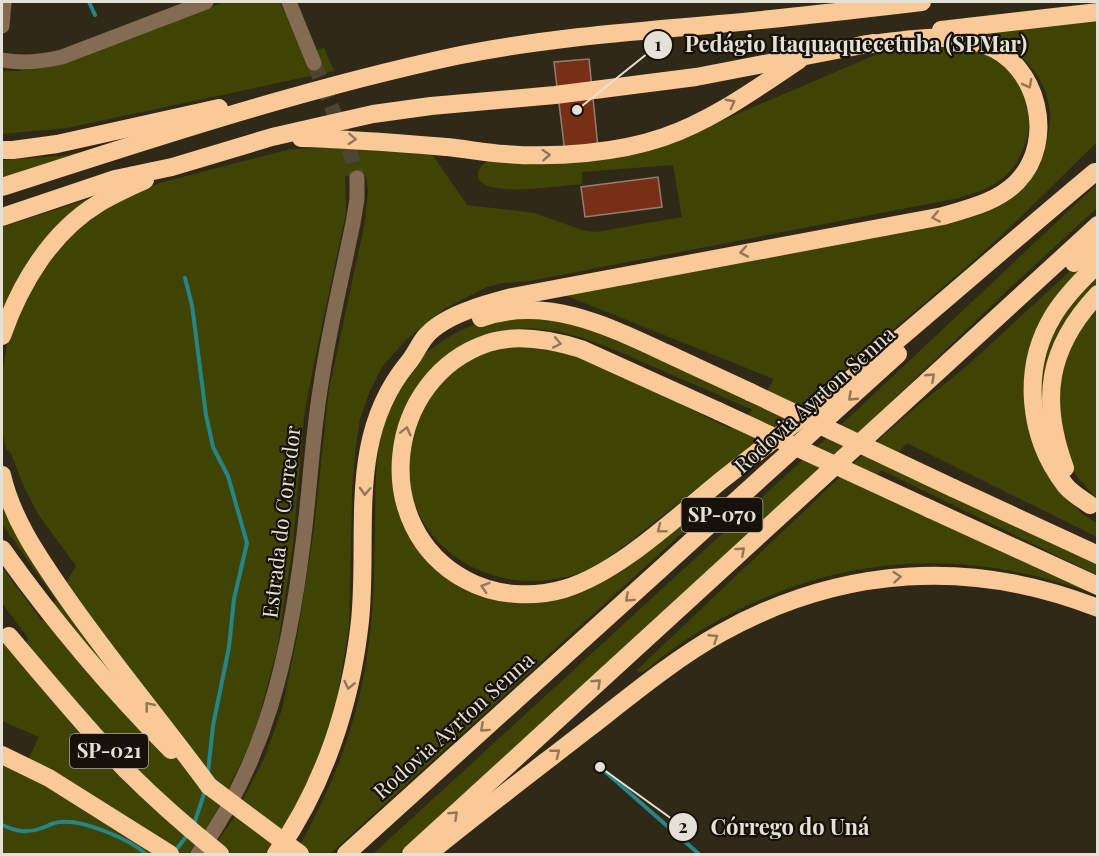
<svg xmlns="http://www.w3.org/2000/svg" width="1099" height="856" viewBox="0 0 1099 856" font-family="'Playfair Display',serif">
<rect width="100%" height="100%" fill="#312917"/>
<g fill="#3f4404">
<path d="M225,2H280L303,54L324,48L334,71L67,128L2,134V71C25,73 47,66 69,59C122,44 173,21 225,2Z"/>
<path d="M1097,18V142C1059,179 1022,217 982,253C896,329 806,402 716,474C693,492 670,510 648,527C628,543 606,562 582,572C527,593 461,577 427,528C404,494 403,452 418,414C424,397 438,385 451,373C458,368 465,361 472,357C495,344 538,339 563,348C588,356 612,369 635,381C667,397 699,413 730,429L753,410C717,394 681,379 645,363C610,348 575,331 537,329C502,326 467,339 441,361C348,442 408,587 526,592C547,593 570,590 589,581C634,561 683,518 723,488L691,519V525L330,854H295C332,787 355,733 367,656C374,614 374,572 375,529C376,478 373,421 404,376C414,361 430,350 444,340C480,317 520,311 561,318C591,322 619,337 646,349C685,366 724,383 762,400L774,379L557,292C655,274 752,256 849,238C880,232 911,226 943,219C960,215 979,212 995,204C1029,186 1050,154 1050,116C1049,77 1020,50 988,33Z"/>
<path d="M939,44C956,45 978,47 993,56C1004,63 1022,83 1026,95C1035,123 1025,161 1002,179C989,189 974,193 959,198L530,281L502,283L487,287L444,309L406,340L382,367L369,393L360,419L356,445L352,492L349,627L337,700L314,772L269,854H209L233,819L265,757L282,709L297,638L314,529L329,389L365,222L368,191L366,176H345L346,213L313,368L304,416L293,544L277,650L254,735L225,796L203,835L188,854H2V757L25,766L39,737L2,721V635L22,658L28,638L2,603V567L42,621L56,600L2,524V495L58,596L76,566L38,514L23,485L11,453L6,449L2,430V374L8,339L29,292L56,250L88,219L129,195L163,182L291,149L372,147L432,154L467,205L535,213L582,230L596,232L682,217L673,165L582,172V184C564,185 483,199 478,177C477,169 481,166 487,161L536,165L651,151L882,52Z"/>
<polygon points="119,144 2,181 2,160 61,156"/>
<polygon points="1097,184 1097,208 1013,285 871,421 399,854 373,854 857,410"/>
<polygon points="98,196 87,209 2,314 2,227"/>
<path d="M1097,246L1083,267L1029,376L1062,490L1081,513L1097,523V537L907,443L891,460L1097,558V575L881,470L867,487L1097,589V595C962,545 836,553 710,625C686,638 665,655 643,672L636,671L886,433L917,406L968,365Z"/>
<polygon points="1097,268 1097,287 1073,313 1044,434 1038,393 1048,336"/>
<polygon points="1097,304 1097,499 1078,478 1066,457 1060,433 1057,385 1074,334"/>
</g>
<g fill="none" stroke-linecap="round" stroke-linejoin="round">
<g stroke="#268587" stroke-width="4">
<polyline points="89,2 95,15"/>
<polyline points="185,278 192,305 206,415 213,447 228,476 247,543 234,599 229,647 213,726 208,772"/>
<polyline points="600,767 699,854"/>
<polyline points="194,824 205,791"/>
<path d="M2,825C16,831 27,834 42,828C48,826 54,822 60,822C83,819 129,839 146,854"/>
<polyline points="175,851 189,833"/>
</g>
</g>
<g fill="#773016" stroke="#957d75" stroke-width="1.5">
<polygon points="589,59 599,157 566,161 554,62"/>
<polygon points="658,177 662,207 585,217 581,187"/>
</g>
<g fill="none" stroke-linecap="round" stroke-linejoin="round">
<polyline stroke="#4c4534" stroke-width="15" stroke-dasharray="15 8" stroke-linecap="butt" points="314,63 351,155 357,178"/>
<g stroke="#846c53" stroke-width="15">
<polyline points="289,2 314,63"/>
<polyline points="2,26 4,2"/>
<path d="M2,60C23,64 41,62 62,57L206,2"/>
<path d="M198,854C266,761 289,656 303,543C310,490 312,437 321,384C329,330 342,277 353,223L357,199V178"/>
</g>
<g stroke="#fac998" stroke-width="18">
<polyline points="941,30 1098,12"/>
<path d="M301,138C350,139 398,143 447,147C467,149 486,153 506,154C555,158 618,153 664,137C713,120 757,88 799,60"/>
<polyline points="2,150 13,150 57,144 219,108"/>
<path d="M2,187C151,139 302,89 456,56C543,38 632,32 719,24C787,18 854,10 922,2"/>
<polyline points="2,217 115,179 172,167 272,137 373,114 431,106 555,95 696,77 873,43"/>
<polyline points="1074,263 1098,242"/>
<path d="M481,318C545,295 608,326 666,353C694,366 722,379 750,392"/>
<path d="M2,336C20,284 51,232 99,203C114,194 130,187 145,180"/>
<path d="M718,411L581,349C552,340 518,333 488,343C384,378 368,528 466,580C495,596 533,598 564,589C620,572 677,516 723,479C769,443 816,407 862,370C940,305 1017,237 1095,172"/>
<path d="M1065,468C1040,400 1047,348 1098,294"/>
<path d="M2,475C12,518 36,553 60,588C107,657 160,719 209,786"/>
<polyline points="953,488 1098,555"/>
<path d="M1090,505C1082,499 1071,493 1065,485C1028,437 1021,369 1053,316C1065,296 1081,280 1098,264"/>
<polyline points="930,509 1098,586"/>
<path d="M2,549C53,621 109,687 171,750"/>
<polyline points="2,755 49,778 170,854"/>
<path d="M276,854C324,786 351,704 360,621C369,532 346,438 408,363C415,355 419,344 426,336C444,315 485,304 512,297L943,216C970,208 997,202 1017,182C1057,141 1038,63 985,45C946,31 902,41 862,45"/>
<polyline points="346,854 898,354"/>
<polyline points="411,854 1098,225"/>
<path d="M428,854C481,811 535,770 589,728C630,696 676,658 721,633C841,566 971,558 1098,608"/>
</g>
<g stroke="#fac998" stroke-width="18">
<polyline points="750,392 953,488"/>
<polyline points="718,411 930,509"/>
<path d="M9,636C47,681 86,728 127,771C157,801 188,828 220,854"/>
<polyline points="209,786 300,854"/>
</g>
</g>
<defs><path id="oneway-chevron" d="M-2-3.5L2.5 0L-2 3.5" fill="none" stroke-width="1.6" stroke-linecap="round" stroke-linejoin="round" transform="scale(1.5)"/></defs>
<g stroke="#937758">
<use href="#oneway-chevron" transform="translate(1028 84) rotate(62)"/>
<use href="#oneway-chevron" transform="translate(731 103) rotate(-28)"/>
<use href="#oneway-chevron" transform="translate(352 139) rotate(3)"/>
<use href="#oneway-chevron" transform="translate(546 155) rotate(-4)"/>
<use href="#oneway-chevron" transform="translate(936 217) rotate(169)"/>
<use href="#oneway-chevron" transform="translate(744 252) rotate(170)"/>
<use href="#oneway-chevron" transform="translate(557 343) rotate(11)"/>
<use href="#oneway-chevron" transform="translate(931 377) rotate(-43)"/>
<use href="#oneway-chevron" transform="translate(852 397) rotate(137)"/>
<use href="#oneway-chevron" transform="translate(406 431) rotate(-76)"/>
<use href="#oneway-chevron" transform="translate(365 491) rotate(92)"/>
<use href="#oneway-chevron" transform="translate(661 529) rotate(141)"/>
<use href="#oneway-chevron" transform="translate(741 551) rotate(-42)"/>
<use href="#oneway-chevron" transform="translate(897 577) rotate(-5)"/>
<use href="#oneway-chevron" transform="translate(485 587) rotate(-162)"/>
<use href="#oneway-chevron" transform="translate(629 598) rotate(138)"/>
<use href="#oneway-chevron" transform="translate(714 638) rotate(-33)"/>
<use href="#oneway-chevron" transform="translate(597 683) rotate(-43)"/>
<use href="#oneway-chevron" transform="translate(349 685) rotate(103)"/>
<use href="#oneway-chevron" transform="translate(149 706) rotate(-129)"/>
<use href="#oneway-chevron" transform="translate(484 728) rotate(138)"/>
<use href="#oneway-chevron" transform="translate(556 753) rotate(-38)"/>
<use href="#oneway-chevron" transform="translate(454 815) rotate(-43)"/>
</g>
<g text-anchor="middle" stroke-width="4.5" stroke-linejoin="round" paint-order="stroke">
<g fill="#16120a" stroke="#a8a399" stroke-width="1.5">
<rect x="681.5" y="498" width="81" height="34" rx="4.5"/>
<rect x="70" y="734" width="78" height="34" rx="4.5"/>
</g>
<g font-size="20" font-weight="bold" fill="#e6e1d6">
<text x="722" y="522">SP-070</text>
<text x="109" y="758">SP-021</text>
</g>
<g font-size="21" fill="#e6e1d6" stroke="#16120a">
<text transform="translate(815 400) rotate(-42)" y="7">Rodovia Ayrton Senna</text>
<text transform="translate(282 522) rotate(-83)" y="7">Estrada do Corredor</text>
<text transform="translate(454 726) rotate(-42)" y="7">Rodovia Ayrton Senna</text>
</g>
</g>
<path fill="none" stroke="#e6e1d6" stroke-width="2" d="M577 110L658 45M600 767L683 827"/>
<g fill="#e6e1d6" stroke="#16120a" stroke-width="2">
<circle cx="577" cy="110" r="6"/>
<circle cx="600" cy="767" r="6"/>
<circle cx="658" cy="45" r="15"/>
<circle cx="683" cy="827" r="15"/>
</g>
<g font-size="18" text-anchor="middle" font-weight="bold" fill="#111">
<text x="658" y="51">1</text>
<text x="683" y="833">2</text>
</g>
<g font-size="22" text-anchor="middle" font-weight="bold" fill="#e6e1d6" stroke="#16120a" stroke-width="4.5" stroke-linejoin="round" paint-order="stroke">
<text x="856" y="52">Pedágio Itaquaquecetuba (SPMar)</text>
<text x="790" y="835">Córrego do Uná</text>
</g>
<rect width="1099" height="856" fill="none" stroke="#e6e1d6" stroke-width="6"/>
</svg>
